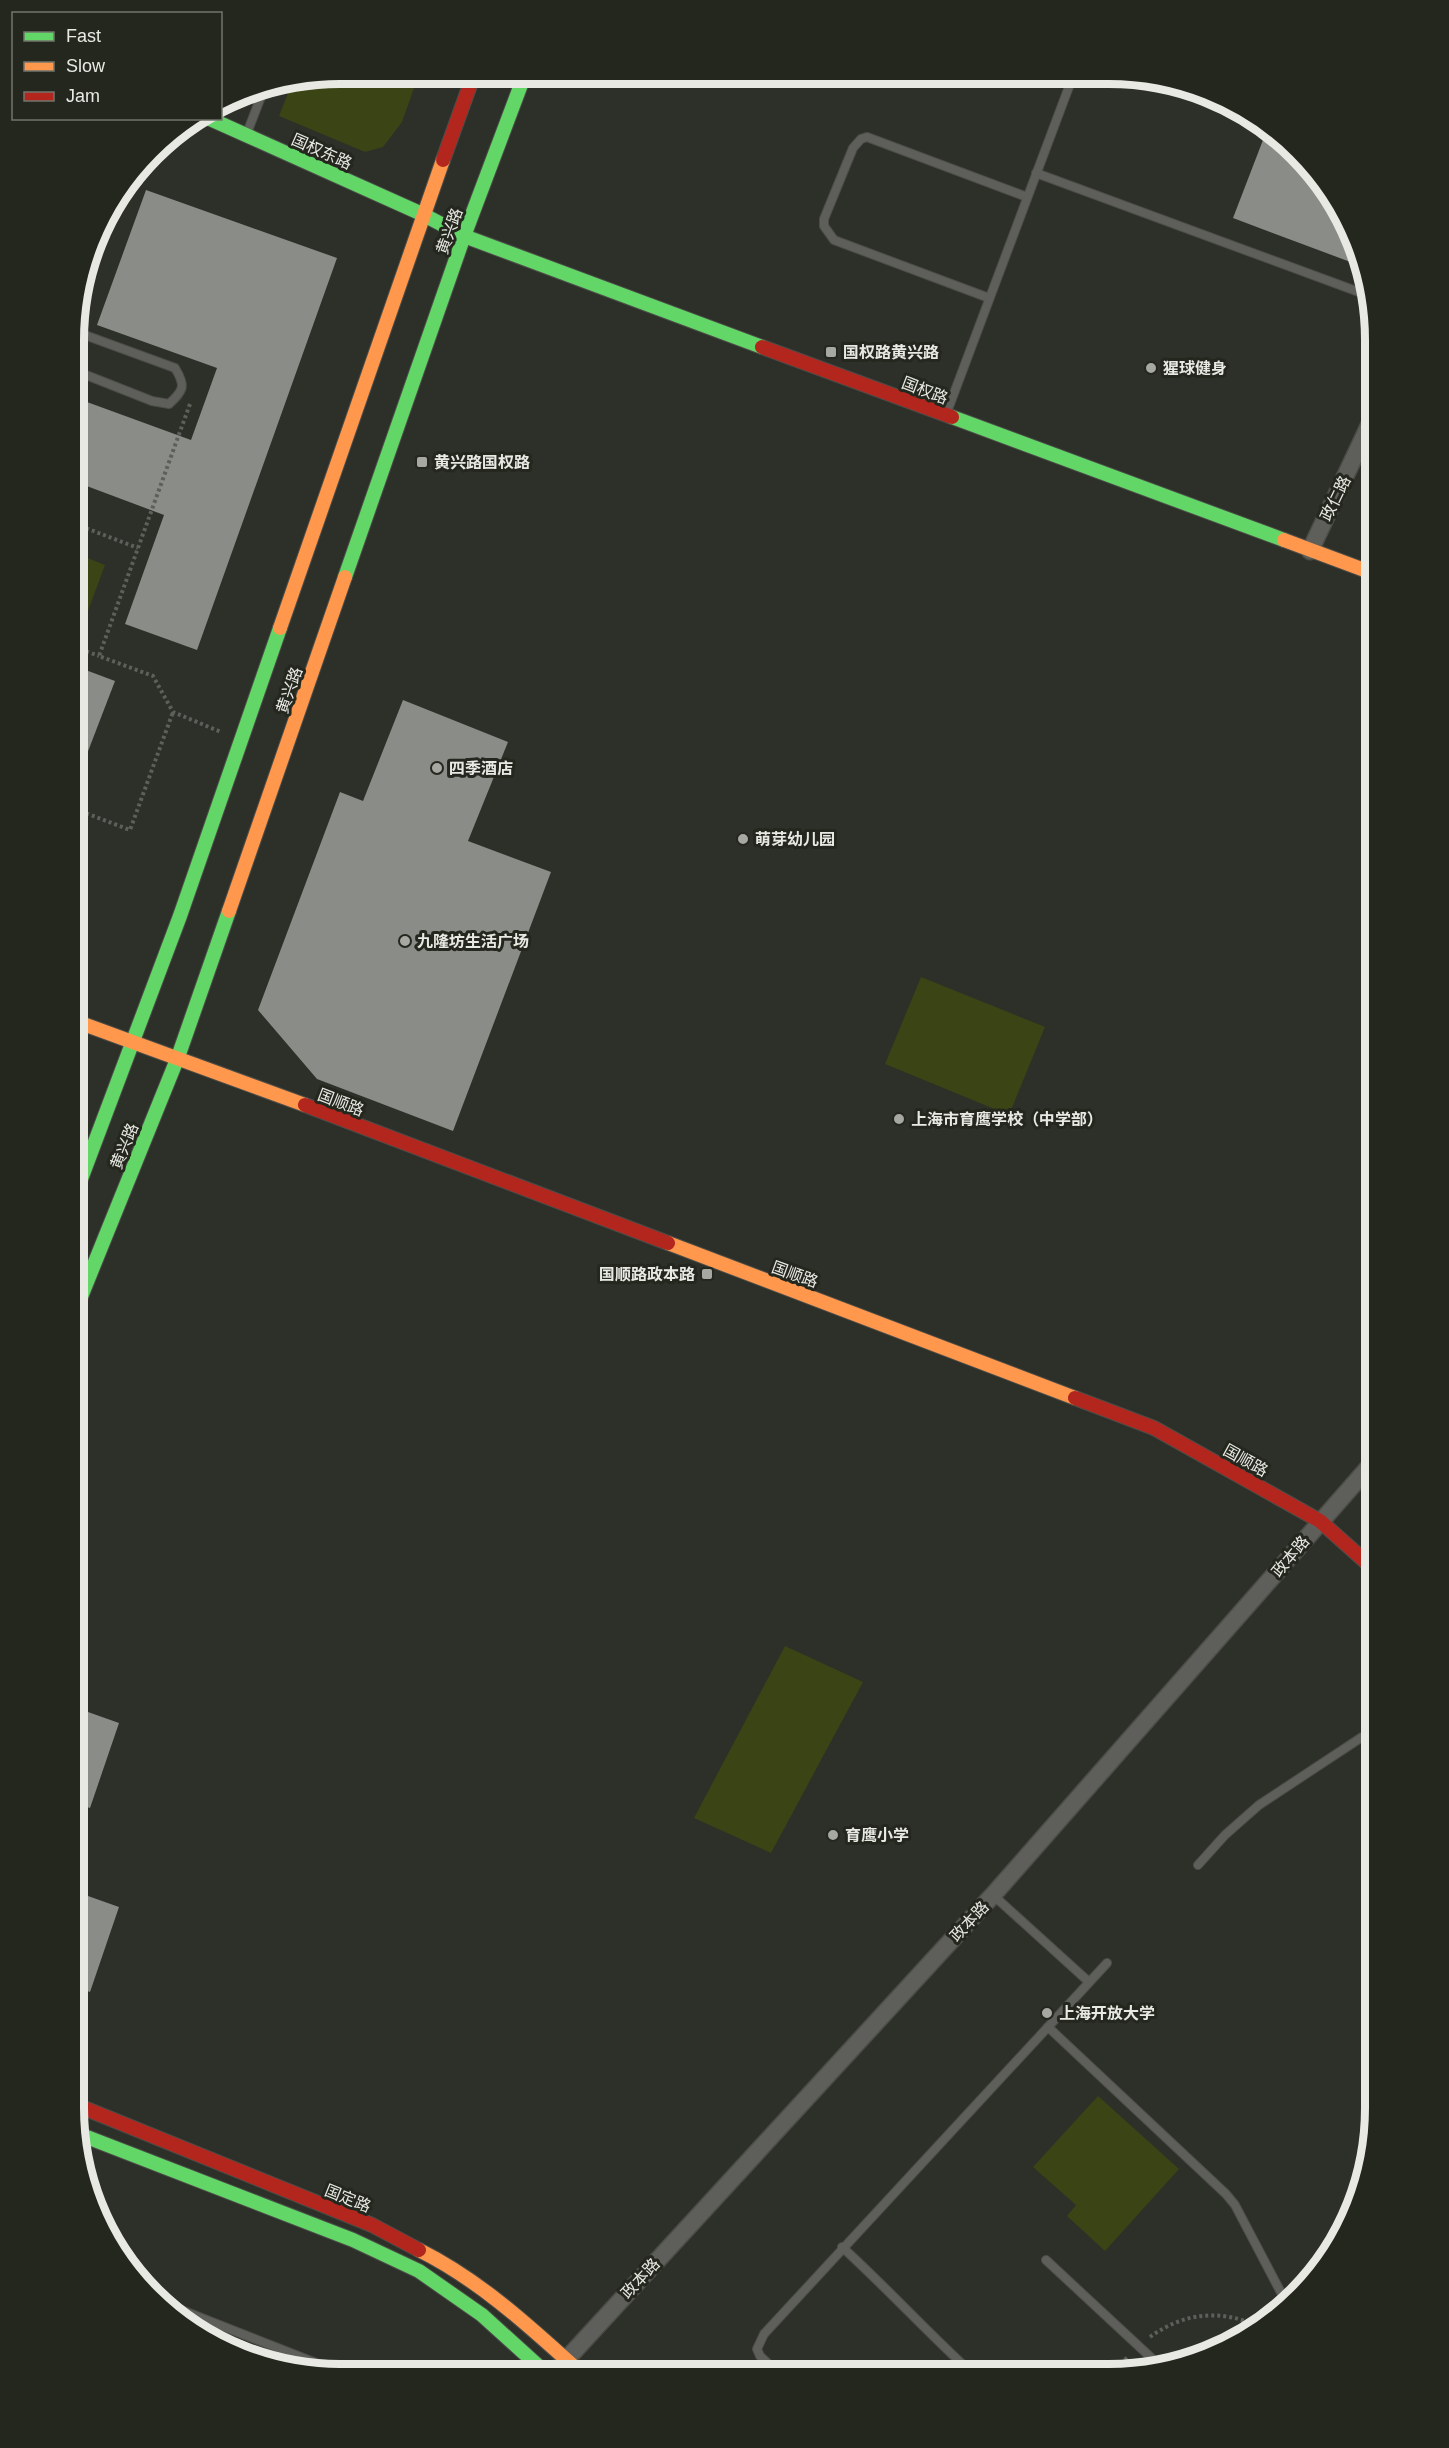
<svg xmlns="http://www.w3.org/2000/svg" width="1449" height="2448" viewBox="0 0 1449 2448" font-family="Helvetica,'Noto Sans SC',sans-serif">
<rect width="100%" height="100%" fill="#2d2f29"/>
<g fill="#3a4415">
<polygon points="340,74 419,74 402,122 383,147 365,152 279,116 292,83"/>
<polygon points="75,553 105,565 82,627 75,625"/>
<polygon points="921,977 1045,1027 1009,1115 885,1064"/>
<polygon points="785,1646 863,1682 771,1853 694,1818"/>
<polygon points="1098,2096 1179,2169 1105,2251 1067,2216 1076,2205 1033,2167"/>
</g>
<g fill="#8a8c87">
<polygon points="1268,127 1321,178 1355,238 1361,266 1233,218"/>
<polygon points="146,190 337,258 197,650 125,624 164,515 76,482 76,398 191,440 217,368 97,325"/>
<polygon points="75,666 115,681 77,780 75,780"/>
<polygon points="403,700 508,742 468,841 551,872 453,1131 317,1079 258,1010 340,792 363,801"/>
<polygon points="74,1707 119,1723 90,1808 74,1803"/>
<polygon points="74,1891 119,1907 90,1992 74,1986"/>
</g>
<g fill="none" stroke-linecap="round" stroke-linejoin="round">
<g stroke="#4c4d48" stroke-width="10">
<g id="lane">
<polyline points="247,133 264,89"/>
<polyline points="1036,173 1367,295"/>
<polyline points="989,298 834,240 824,226 824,219 853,148 861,139 867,137 1027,197"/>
<path d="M76,360C85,349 86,338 76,326"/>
<path d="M76,371L152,401L169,404C184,390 186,386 175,368L82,334"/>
<polyline points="947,412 1073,76"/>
<polyline points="1198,1865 1225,1835 1259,1805 1362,1737 1375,1739"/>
<polyline points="993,1895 1089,1982"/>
<polyline points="1048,2027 1107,1963"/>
<path d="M842,2247C887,2288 928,2333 973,2374"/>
<polyline points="1046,2260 1159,2365"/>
<polyline points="161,2302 339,2372"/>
<polyline points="779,2374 760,2356 757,2349 764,2334 1048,2027 1226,2194 1235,2205 1287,2304"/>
<polyline points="976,2374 987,2374"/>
</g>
</g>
<g stroke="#4c4d48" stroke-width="19">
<g id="street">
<polyline points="1310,551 1375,413"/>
<polyline points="554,2373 993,1895 1375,1460"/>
</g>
</g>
<g stroke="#4c4d48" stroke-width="16">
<g id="fast">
<polyline points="208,118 422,214 464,236 762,347"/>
<polyline points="952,417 1284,540"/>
<polyline points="345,577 464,236 525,74"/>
<polyline points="75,1195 180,916 280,628"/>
<polyline points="74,1314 178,1057 229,911"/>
<polyline points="79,2134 353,2240 419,2271 482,2315 546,2373"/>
</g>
</g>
<g stroke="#4c4d48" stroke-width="16">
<g id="slow">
<polyline points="1284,540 1375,574"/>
<polyline points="280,628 443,160"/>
<polyline points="229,911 345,577"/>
<polyline points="75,1021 305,1105"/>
<polyline points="668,1243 1075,1398"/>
<path d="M419,2250C481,2281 530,2327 581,2373"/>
</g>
</g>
<g stroke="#4c4d48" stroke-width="16">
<g id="jam">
<polyline points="443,160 474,74"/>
<polyline points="762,347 952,417"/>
<polyline points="305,1105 668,1243"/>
<polyline points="1075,1398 1154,1428 1320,1521 1375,1570"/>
<polyline points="74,2104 372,2225 419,2250"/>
</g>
</g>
<g stroke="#5d5f5a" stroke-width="4" stroke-dasharray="3 3" stroke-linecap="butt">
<polyline points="79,313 122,195"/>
<polyline points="190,404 99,656 153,676 173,712 221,732"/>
<polyline points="75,524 138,548"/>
<polyline points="75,647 99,656"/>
<polyline points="75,809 130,830 173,712"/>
<path d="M1150,2337C1183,2313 1221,2308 1259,2327"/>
<polyline points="1114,2374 1128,2356"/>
</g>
<use href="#lane" stroke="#5e5f5b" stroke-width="8"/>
<use href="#street" stroke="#5e5f5b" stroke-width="16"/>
<use href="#fast" stroke="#63d668" stroke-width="14"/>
<use href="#slow" stroke="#ff974d" stroke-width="14"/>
<use href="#jam" stroke="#b3261e" stroke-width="14"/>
</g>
<g fill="#a6a8a1" stroke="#24271e" stroke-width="2">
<rect x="825" y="346" width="12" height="12" rx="3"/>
<circle cx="1151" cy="368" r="6"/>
<rect x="416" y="456" width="12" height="12" rx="3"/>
<circle cx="437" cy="768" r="6"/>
<circle cx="743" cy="839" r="6"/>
<circle cx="405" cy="941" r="6"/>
<circle cx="899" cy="1119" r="6"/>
<rect x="701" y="1268" width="12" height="12" rx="3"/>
<circle cx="833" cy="1835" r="6"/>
<circle cx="1047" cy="2013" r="6"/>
</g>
<g text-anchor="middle" stroke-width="6" stroke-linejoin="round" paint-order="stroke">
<g font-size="16" fill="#e7e9e2" stroke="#24271e">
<text transform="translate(322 151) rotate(24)" y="6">国权东路</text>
<text transform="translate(449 231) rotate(-70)" y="6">黄兴路</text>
<text transform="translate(925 390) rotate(21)" y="6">国权路</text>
<text transform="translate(1335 498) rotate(-64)" y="6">政仁路</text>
<text transform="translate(289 690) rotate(-71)" y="6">黄兴路</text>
<text transform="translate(341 1102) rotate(21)" y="6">国顺路</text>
<text transform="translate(124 1146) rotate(-68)" y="6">黄兴路</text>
<text transform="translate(795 1274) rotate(20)" y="6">国顺路</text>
<text transform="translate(1246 1460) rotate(29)" y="6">国顺路</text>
<text transform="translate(1290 1556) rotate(-50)" y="6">政本路</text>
<text transform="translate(969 1921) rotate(-47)" y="6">政本路</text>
<text transform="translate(348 2198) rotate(22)" y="6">国定路</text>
<text transform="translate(640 2278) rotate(-47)" y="6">政本路</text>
</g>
<g font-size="16" font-weight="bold" fill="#e7e9e2" stroke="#24271e" text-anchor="start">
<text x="843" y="358">国权路黄兴路</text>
<text x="1163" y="374">猩球健身</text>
<text x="434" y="468">黄兴路国权路</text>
<text x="449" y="774">四季酒店</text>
<text x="755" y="845">萌芽幼儿园</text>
<text x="417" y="947">九隆坊生活广场</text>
<text x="911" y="1125">上海市育鹰学校（中学部）</text>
<text x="695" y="1280" text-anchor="end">国顺路政本路</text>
<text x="845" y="1841">育鹰小学</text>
<text x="1059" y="2019">上海开放大学</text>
</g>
</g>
<path d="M0 0H1449V2448H0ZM340 84H1109A256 256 0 0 1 1365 340V2108A256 256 0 0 1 1109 2364H340A256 256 0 0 1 84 2108V340A256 256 0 0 1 340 84Z" fill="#24271e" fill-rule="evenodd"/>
<path fill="none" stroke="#e7e9e2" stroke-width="8" d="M340 84H1109A256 256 0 0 1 1365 340V2108A256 256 0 0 1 1109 2364H340A256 256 0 0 1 84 2108V340A256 256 0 0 1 340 84Z"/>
<rect x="12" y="12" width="210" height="108" fill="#24271e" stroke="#72756c" stroke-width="1.5"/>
<rect x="24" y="32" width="30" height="9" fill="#63d668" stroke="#72756c" stroke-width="1.5"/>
<text x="66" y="42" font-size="18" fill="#e7e9e2">Fast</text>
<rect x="24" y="62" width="30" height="9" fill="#ff974d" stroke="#72756c" stroke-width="1.5"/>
<text x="66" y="72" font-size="18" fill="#e7e9e2">Slow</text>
<rect x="24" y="92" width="30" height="9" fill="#b3261e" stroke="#72756c" stroke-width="1.5"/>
<text x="66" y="102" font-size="18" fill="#e7e9e2">Jam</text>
</svg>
